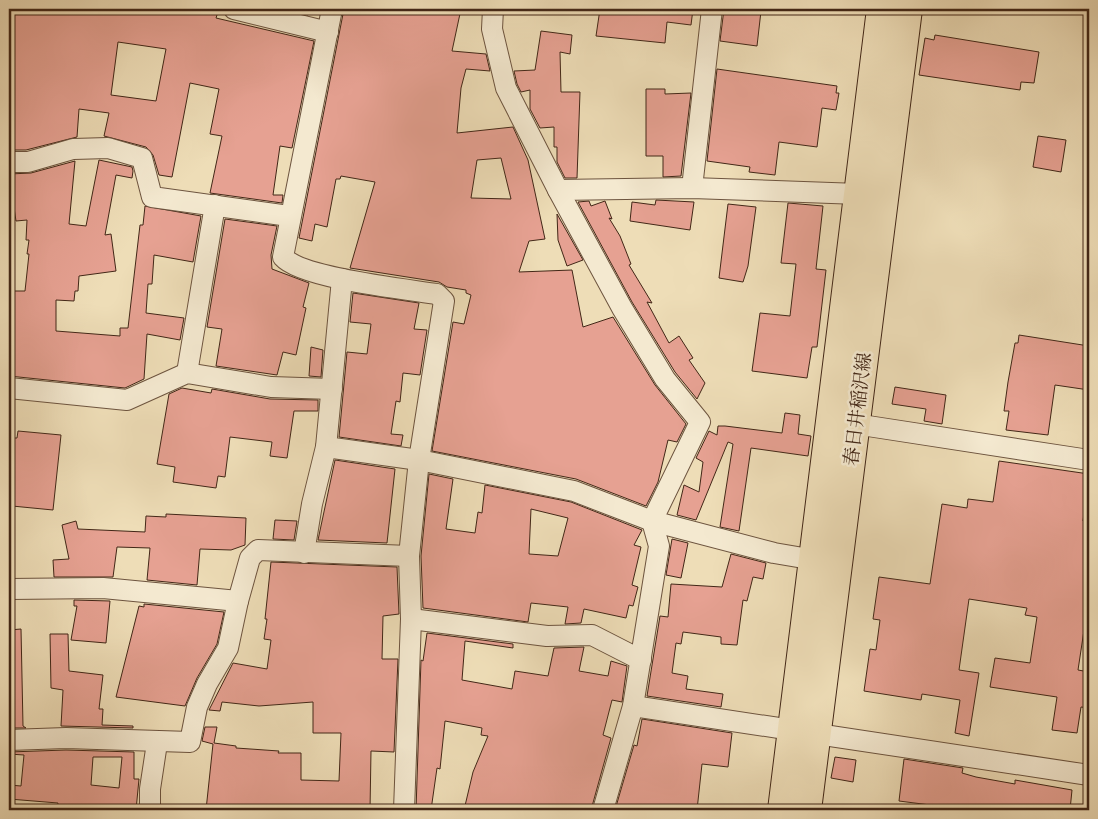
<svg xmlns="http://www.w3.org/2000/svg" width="1098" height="819" viewBox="0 0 1098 819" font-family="'IM FELL French Canon','Noto Serif JP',serif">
<rect width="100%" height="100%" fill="#eeddb7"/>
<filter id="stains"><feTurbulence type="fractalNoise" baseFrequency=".004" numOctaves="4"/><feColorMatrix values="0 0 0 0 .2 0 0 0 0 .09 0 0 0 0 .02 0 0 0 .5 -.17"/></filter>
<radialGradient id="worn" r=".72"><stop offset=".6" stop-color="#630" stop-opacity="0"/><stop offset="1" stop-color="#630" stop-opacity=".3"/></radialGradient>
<g fill="#e6a192" stroke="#422717" fill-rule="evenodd">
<path d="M12,9H219L216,18L314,41L292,148L280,146L273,195H283L282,203L210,193L222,136L210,134L219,89L190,83L172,177L159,175L153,155L146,147L104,136L109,113L79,109L77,137L26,150H9V23L13,22ZM118,42L166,49L156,101L111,95Z"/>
<polygon points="283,9 310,9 308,15"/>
<path d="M344,9H461L452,51L486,54L490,71L466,69L461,88L457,133L513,127L528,160L545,239L529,241L519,272L572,270L583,327L613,317L655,385L686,424L677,442L668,440L658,482L646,506L576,479L432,451L453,322L464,324L471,295L466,293V290L447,287L439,282L350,268L375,182L341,176L340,179H336L327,227L315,224L312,241L299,238ZM501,158L511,199L471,198L477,160Z"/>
<polygon points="600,9 693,9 691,25 667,22 665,43 596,36"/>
<polygon points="724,9 761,11 757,46 720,41"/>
<polygon points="541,31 572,35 570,54 560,52 561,92 580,92 577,178 565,178 557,162 557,147 554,147 554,127 540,128 530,109 530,90 521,92 517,84 514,71 535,70"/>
<polygon points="935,35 1039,52 1034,83 1021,82 1020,90 919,75 925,38 934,40"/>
<polygon points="717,69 837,86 836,93 839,93 836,110 822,108 817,147 779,142 775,175 749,172 750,167 707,161"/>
<polygon points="646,89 665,89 665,94 691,93 681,176 663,177 663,156 646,156"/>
<polygon points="1038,136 1066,140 1061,172 1033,167"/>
<polygon points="99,160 132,167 133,171 132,178 116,175 105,235 111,234 116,271 79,276 78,291 75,291 74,301 56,300 56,331 120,336 120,328 128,328 140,225 143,225 145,206 201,216 193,262 154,255 152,284 148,284 146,313 184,318 180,340 147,334 144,379 125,388 9,376 9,291 25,291 29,254 27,254 29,240 26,240 27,220 16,221 9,174 31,173 75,161 69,224 86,226"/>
<polygon points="656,200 694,202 690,230 630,221 632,202 655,205"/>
<polygon points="589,201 591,206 605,201 612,219 609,218 620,236 631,264 629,265 652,303 647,302 669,343 679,336 693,358 689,360 705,383 697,399 675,372 632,302 578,202"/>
<polygon points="788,203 823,206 816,269 826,270 817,347 812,347 807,378 752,371 760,313 790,316 796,264 781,263"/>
<polygon points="728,204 756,207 748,266 743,282 719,278"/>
<polygon points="557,214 583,260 567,266 558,240"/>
<polygon points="225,219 277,226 271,255 272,269 309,283 303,307 306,308 296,355 283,352 277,375 216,366 222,329 207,327"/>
<polygon points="353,293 419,303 414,329 427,330 420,375 403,373 400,402 396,401 391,434 403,435 401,446 339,437 347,352 367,354 371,324 350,322"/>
<polygon points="1019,335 1089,346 1089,390 1055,385 1048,435 1006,430 1009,411 1004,411 1008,382 1015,343 1018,343"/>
<polygon points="311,347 323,350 321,377 309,376"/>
<polygon points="895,387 946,395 942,424 924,421 926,409 892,404"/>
<polygon points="182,388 211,393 212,389 270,399 318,400 318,411 294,411 287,458 270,456 272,442 230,437 225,477 218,476 216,488 173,482 175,467 157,464 169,394"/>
<polygon points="785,413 800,415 798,434 811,436 808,456 751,448 739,531 720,527 733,444 728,442 696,520 677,515 684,485 699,492 703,462 696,458 709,431 717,435 718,426 725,426 782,433"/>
<polygon points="18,431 61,435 53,510 12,506 14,492 9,491 9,449 11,438 17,438"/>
<polygon points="335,460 395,469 387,543 318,540"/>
<polygon points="999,461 1089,474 1083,521 1089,522 1089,617 1086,617 1078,670 1089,672 1089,708 1081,707 1077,733 1052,730 1057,697 990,687 995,658 1030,663 1037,617 1025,615 1027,608 969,599 959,670 979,673 969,736 955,733 960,700 922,694 921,700 864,691 870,649 876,650 880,620 873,619 879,577 930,584 942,504 967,508 968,499 993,502"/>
<path d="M429,474L453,479L446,529L475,533L478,512L482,513L485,485L571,502L642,530L634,545L641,547L632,585L638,587L633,606L629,605L626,618L584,609L581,623L565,624L568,607L531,603L528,622L423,608L421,556ZM531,509L568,518L558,556L529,554Z"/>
<polygon points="166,514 246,518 245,545 231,550 200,549 197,585 147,580 150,548 117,547 113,577 54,577 53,560 69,559 62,525 76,521 78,529 145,532 146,516 166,517"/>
<polygon points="275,520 297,521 294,540 273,539"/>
<polygon points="672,539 688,543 681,578 666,575"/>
<polygon points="731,554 766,563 763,579 753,577 747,601 743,600 737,645 721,644 721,637 683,632 681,644 676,643 672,673 688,676 686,689 723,694 721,707 647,696 660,616 668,617 671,584 722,587"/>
<polygon points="271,562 397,567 399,614 383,616 382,659 398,659 394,752 371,751 370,810 206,810 213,744 202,741 205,727 217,727 214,743 236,746 236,748 279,751 278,753 301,753 301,780 339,781 341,733 313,733 313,702 259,706 222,702 220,711 209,710 233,663 267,669 271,640 264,639 267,619 265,619"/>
<polygon points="74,600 110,601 106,643 71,640 77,606 74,606"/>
<polygon points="144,604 224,612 217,644 197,678 185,706 116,697 139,606 144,607"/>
<polygon points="21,629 23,726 26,728 9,728 9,630"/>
<polygon points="427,633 513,644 513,648 465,641 462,680 512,689 515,671 548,676 554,648 584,647 579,671 608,676 611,661 627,666 622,702 612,700 603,735 611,738 591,810 464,810 473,772 488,736 481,735 482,728 445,721 440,769 437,768 431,810 416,810 421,660 423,661"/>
<polygon points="50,634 68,634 69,671 103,675 99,709 103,709 102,725 133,726 133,728 61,726 63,690 51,688"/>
<polygon points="642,719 732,733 728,767 702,764 697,810 615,810 634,745 637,746"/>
<path d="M66,750L134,752V779H139L136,810H57L58,803L9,799V785L21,786L24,755L9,754V752ZM93,757H122L119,788L91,785Z"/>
<polygon points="835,757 856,760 853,782 831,778"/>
<polygon points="904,759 963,768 962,773 976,777 1015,784 1015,780 1072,790 1070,810 945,810 946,807 899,801"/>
</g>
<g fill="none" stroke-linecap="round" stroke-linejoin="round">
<g stroke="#6d543f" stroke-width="22">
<g id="street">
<polyline points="234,9 328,32"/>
<path d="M332,9L283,257C301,278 405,289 437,294L444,301L419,460L409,556L411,619L404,810"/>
<polyline points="493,9 492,29 506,88 558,190 622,308 665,379 700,422 652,521 659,546 633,706 603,810"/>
<polyline points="9,162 28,162 73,149 108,148 142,158 152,197 289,216"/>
<polyline points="692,188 712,9"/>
<polyline points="558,190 692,188 859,194"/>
<polyline points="187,373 215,205"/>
<polyline points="9,388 127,400 187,373 271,387 332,389"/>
<polyline points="855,424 1089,460"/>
<polyline points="326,447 419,460 574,491 652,521 774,553 827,562"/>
<polyline points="304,553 312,504 326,447 342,279"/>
<polyline points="9,589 103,588 238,601 250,558 258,550 409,556"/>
<polyline points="411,619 547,636 592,635 641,660"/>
<polyline points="633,706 792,730"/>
<polyline points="817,734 1089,775"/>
<polyline points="9,740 66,738 190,742 197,707 207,684 228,648 238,601"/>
<polyline points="150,810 150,789 157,743"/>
</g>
</g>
<g stroke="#422717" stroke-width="30">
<g id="primary">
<polyline points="782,810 881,9"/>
<polyline points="807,810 908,9"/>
</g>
</g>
<use href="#street" stroke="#f4e9d0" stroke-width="20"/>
<use href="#primary" stroke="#eeddb7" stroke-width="28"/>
</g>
<g text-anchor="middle" stroke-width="5" stroke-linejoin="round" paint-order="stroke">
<g font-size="19" fill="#422717" stroke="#f4e9d0">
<text transform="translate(857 409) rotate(-83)" y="7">春日井稲沢線</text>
</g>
</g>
<rect width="1098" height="819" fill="none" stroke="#eeddb7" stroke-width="30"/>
<rect x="10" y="10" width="1078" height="799" fill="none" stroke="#422717" stroke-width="2.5"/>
<rect x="15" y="15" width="1068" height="789" fill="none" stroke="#422717"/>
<rect width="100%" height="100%" filter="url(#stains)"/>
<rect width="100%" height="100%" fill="url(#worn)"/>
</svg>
